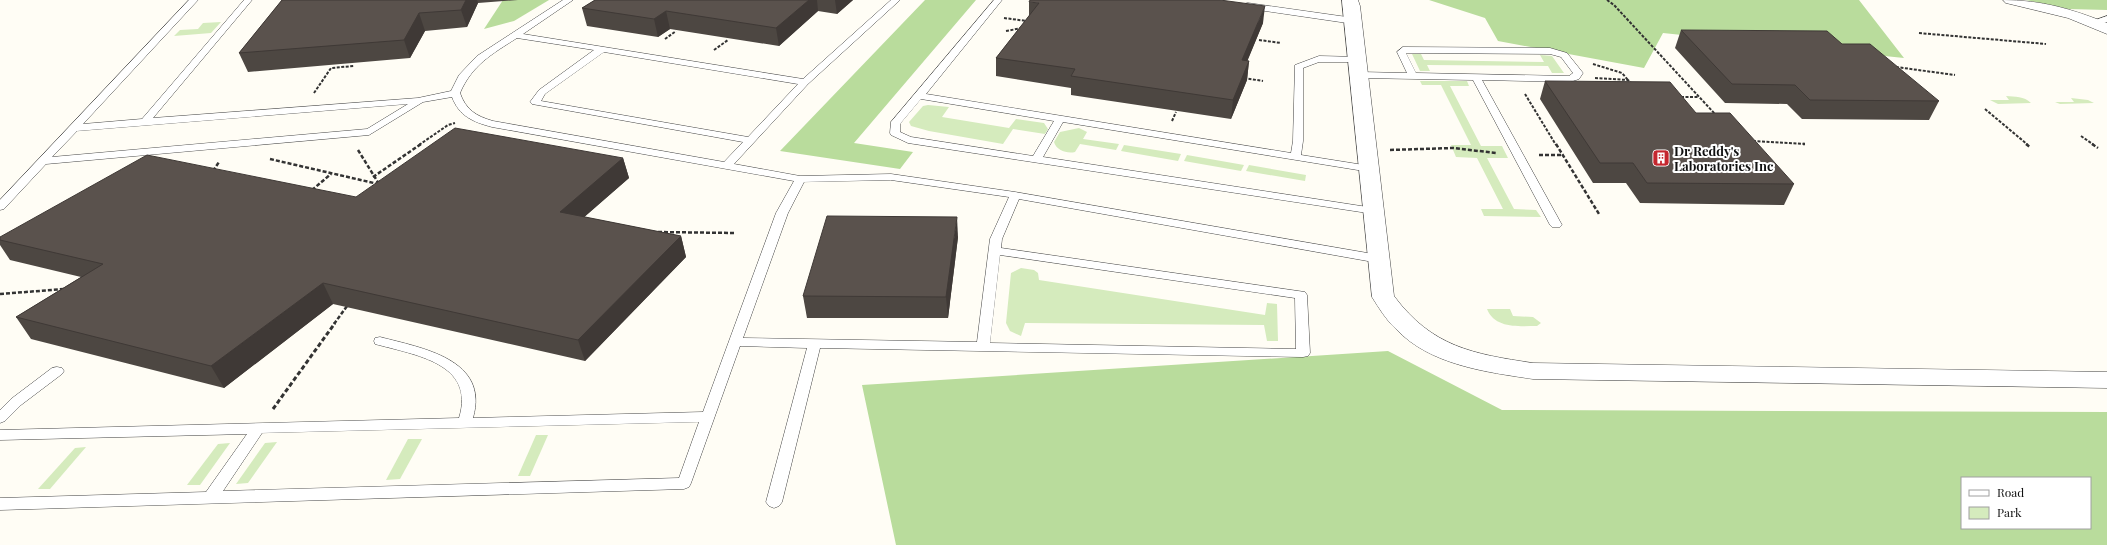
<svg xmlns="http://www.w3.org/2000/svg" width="2107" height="545" viewBox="0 0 2107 545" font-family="'Playfair Display',serif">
<rect width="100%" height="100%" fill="#fffdf5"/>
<g fill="#d5ebbd">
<polygon points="221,22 211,33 174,36 180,30 198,29 203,23"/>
<polygon points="1412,54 1421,54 1424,60 1544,62 1540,55 1552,56 1564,73 1552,73 1548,66 1427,65 1430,71 1420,71"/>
<polygon points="1420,81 1467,81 1469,86 1450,86 1481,146 1502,146 1508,158 1487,158 1514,209 1536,210 1541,217 1484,216 1481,209 1503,209 1477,158 1456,157 1451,145 1471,145 1441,85 1422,85"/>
<path d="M2006,96C2015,97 2024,96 2031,103L1998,104L1990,100H2009Z"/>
<polygon points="2071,98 2088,100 2094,103 2060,104 2055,102 2074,102"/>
<polygon points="928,105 949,107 942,117 1009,128 1016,119 1044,123 1048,129 1045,134 1013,129 1003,144 929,131 911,126 909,122 923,106"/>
<path d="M1079,128L1087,132L1083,139L1119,144L1116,150L1080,144L1075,152C1067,154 1056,150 1054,142L1060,132Z"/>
<polygon points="1124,145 1181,154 1178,161 1121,151"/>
<polygon points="1187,155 1244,165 1241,171 1184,161"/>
<polygon points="1249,165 1306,175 1305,181 1246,171"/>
<polygon points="1021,268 1034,270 1038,273 1039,280 1265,315 1267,303 1277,304 1278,341 1267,341 1264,325 1025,323 1021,336 1010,331 1006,323 1011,273"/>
<path d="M1487,309H1510L1513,316L1533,317L1541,323L1537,326C1519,326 1495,329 1487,309Z"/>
<polygon points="536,435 548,435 530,476 518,476"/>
<polygon points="408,439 422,439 400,479 386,480"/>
<polygon points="277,442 248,483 236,484 265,443"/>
<polygon points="230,443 200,485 187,485 218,444"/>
<polygon points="86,447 50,489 38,489 75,448"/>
</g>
<g fill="#b9dc9c" fill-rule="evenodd">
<polygon points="503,0 549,0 514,21 484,29"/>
<polygon points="925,0 976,0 854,143 913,152 900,169 780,151"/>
<polygon points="1429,0 1859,0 1904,58 1663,33 1644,68 1498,41 1485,18"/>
<polygon points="2026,0 2107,0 2107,10 2068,9"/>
<path d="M1388,351L1502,410L2107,412V545H896L862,385ZM1962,478H2090V528H1962Z"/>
</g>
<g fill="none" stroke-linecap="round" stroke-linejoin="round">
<g stroke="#444" stroke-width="1">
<g id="service">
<path d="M189,0H198L83,124L142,119L244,0H252L153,118L418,98L451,91L459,75L477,56L563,0H573L523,34L803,79L891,0H900L808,84L734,164L800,176L891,174L1015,192L1379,255L1385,259L1379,263L1019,199L1002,239L1001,248L1305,292L1307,295L1310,353L1308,356L1303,357L820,348L782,502L779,506L774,508L769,506L766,502L807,348L740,346L691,483L689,487L684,489L0,510V498L206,492L247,434L0,440V430L459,418C476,363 415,355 375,344L374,341L375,338L380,337C422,348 490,359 473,418L703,412L776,213L794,181L492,127C473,122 459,116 452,97L423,102L369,135L46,164L4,209L0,210V200ZM517,38L594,50L539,90L530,102L532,104L743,142L724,162L493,121C476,116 466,110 460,93C472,65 492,54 517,38ZM604,52L798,84L748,137L541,101L545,94ZM408,104L367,129L52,157L77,131ZM891,180L1009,197L990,239L977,342L743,338L788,213L804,182ZM1000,255L1295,298L1296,349L990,343ZM699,422L679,478L223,491L262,433Z"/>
<path d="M994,0H1002L926,94L1291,153L1293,141L1295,65L1319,56L1361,57L1363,59L1358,62H1319L1303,68V141L1301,155L1370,166L1374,167L1375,169L1374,171L1370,172L1063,122L1043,157L1374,208L1380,211L1374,214L908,143L891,135L890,133L891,122ZM921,99L1054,121L1033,156L911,137L900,132V124Z"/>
<polygon points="1248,3 1354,18 1358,21 1354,24 1245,8 1245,4"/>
<polygon points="2107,16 2107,22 2094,25 2090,22"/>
<path d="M1403,47L1550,48L1567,53L1583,73L1579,79L1570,82L1482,80L1562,225L1560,227H1552L1550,225L1473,80L1360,78L1355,75L1360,72L1407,73L1397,52ZM1406,53L1550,54L1561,57L1573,73L1569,76L1416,73Z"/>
<polygon points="57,367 62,368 64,371 62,374 21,405 5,421 0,423 0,410 11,399 52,368"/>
</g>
</g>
<g stroke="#444" stroke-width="1">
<g id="minor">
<path d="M1342,0H1358L1360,6L1394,296C1432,347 1473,354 1533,363L2107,372V388L1533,379C1486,372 1430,365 1396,329C1386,320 1379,308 1372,297Z"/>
<path d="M2003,0C2041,0 2072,9 2107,23V34L2068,18L2006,3Z"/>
</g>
</g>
<g stroke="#333" stroke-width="2" stroke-dasharray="3 1.5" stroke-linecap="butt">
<polyline points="1607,0 1614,5 1715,114"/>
<polyline points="1004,18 1027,21"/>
<polyline points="1006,31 1022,28"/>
<polyline points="1919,33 2046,44"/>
<polyline points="665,39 676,31"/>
<polyline points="1259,40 1281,43"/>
<polyline points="714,50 728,40"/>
<polyline points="1593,64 1622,73 1628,80"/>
<polyline points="1896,67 1955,75"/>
<polyline points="1244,78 1263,81"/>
<polyline points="1595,78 1628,80 1631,83"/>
<polyline points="314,93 331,68 354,66"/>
<polyline points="1525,94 1556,145"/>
<polyline points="1681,97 1698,97"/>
<polyline points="1985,109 2028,145"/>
<polyline points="1172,121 1176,112"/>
<polyline points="2081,136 2094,145"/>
<polyline points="1753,141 1805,144"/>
<polyline points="419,145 448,125 455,123"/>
</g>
<g stroke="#333" stroke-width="2.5" stroke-dasharray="4 2" stroke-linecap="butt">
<polyline points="1556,144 1599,214"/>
<polyline points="1803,144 1805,144"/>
<polyline points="2026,144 2030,147"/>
<polyline points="2092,144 2098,148"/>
<polyline points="358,150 379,184"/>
<polyline points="1390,150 1453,148 1496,153"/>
<polyline points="1539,155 1563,155"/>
<polyline points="270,159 378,184"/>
<polyline points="213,171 219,162"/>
<polyline points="373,177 421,144"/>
<polyline points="312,190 331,174"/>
<polyline points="658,232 734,233"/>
<polyline points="0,294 64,289"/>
<polyline points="334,324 347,306"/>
</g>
<polyline stroke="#333" stroke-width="3" stroke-dasharray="4.5 2.5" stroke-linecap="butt" points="273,409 335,323"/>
<use href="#service" fill="#fff" fill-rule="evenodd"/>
<use href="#minor" fill="#fff" fill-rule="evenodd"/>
</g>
<g fill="#4d4742">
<polygon points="282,0 518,0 478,3 467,27 425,31 410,58 248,72 239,53"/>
<polygon points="595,0 853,0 837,14 818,11 779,46 670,29 658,37 587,26 582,8"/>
<polygon points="1029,2 1263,23 1247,61 1249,61 1247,80 1231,119 1071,95 1071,88 996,76 996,58 1029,16"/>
<polygon points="1681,30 1939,101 1929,120 1802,119 1787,104 1725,103 1675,48"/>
<polygon points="1545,81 1696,113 1794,184 1784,205 1640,203 1626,183 1593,183 1540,99"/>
<polygon points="623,158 629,178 584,217 681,236 686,257 585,361 333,304 224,388 31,339 16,317 81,277 10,260 0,245 0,237 356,197"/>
<polygon points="958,237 948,318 807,318 803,296"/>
</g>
<g fill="#3f3936">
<polygon points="466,0 477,0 478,3 467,27 461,10"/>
<polygon points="809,0 817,0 818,11 779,46 776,28"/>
<polygon points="835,0 853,0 837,14"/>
<polygon points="1265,6 1263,23 1240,79 1242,60"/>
<polygon points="666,11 670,29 658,37 654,19"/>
<polygon points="419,13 425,31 410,58 404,40"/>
<polygon points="1249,61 1247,80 1231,119 1233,100"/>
<polygon points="623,158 629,178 566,233 560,212"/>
<polygon points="957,217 958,237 948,318 946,297"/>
<polygon points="681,236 686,257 585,361 578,340"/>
<polygon points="323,283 333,304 224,388 211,366"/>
</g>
<g fill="#5a524d" stroke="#3f3936">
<polygon points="282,0 466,0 461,10 419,13 404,40 239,53"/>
<polygon points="595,0 809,0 776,28 666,11 654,19 582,8"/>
<polygon points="1030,0 1220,0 1265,6 1242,60 1249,61 1233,100 1071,76 1075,69 996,58 1039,3 1029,2"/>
<polygon points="1681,30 1827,31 1842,44 1870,44 1939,101 1810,100 1795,85 1732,84"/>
<polygon points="1545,81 1670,82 1696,113 1730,113 1794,184 1647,183 1633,163 1600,163"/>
<polygon points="455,128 623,158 560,212 681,236 578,340 323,283 211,366 16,317 103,264 0,240 0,237 147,155 356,197"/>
<polygon points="827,216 957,217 946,297 803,296"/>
</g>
<defs>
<g id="building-square" transform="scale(0.9)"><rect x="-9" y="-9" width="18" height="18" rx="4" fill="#c4262e" stroke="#fff"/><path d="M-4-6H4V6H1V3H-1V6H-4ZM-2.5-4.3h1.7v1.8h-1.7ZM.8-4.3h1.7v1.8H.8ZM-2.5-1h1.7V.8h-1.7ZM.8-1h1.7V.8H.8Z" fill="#fff"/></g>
</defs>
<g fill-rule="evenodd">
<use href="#building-square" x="1661" y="158"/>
</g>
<g text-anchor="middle" stroke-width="4" stroke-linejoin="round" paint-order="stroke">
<g font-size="13" font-weight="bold" fill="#111" stroke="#fff" text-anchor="start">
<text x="1674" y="156">Dr Reddy's<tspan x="1674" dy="15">Laboratories Inc</tspan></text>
</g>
</g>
<rect x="1961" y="477" width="130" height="52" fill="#ffffff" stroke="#a0a0a0"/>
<rect x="1969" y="490" width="20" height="6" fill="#ffffff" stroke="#a0a0a0"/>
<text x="1997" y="497" font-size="12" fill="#111111">Road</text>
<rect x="1969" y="507" width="20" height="12" fill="#d5ebbd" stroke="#a0a0a0"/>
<text x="1997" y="517" font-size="12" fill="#111111">Park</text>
</svg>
